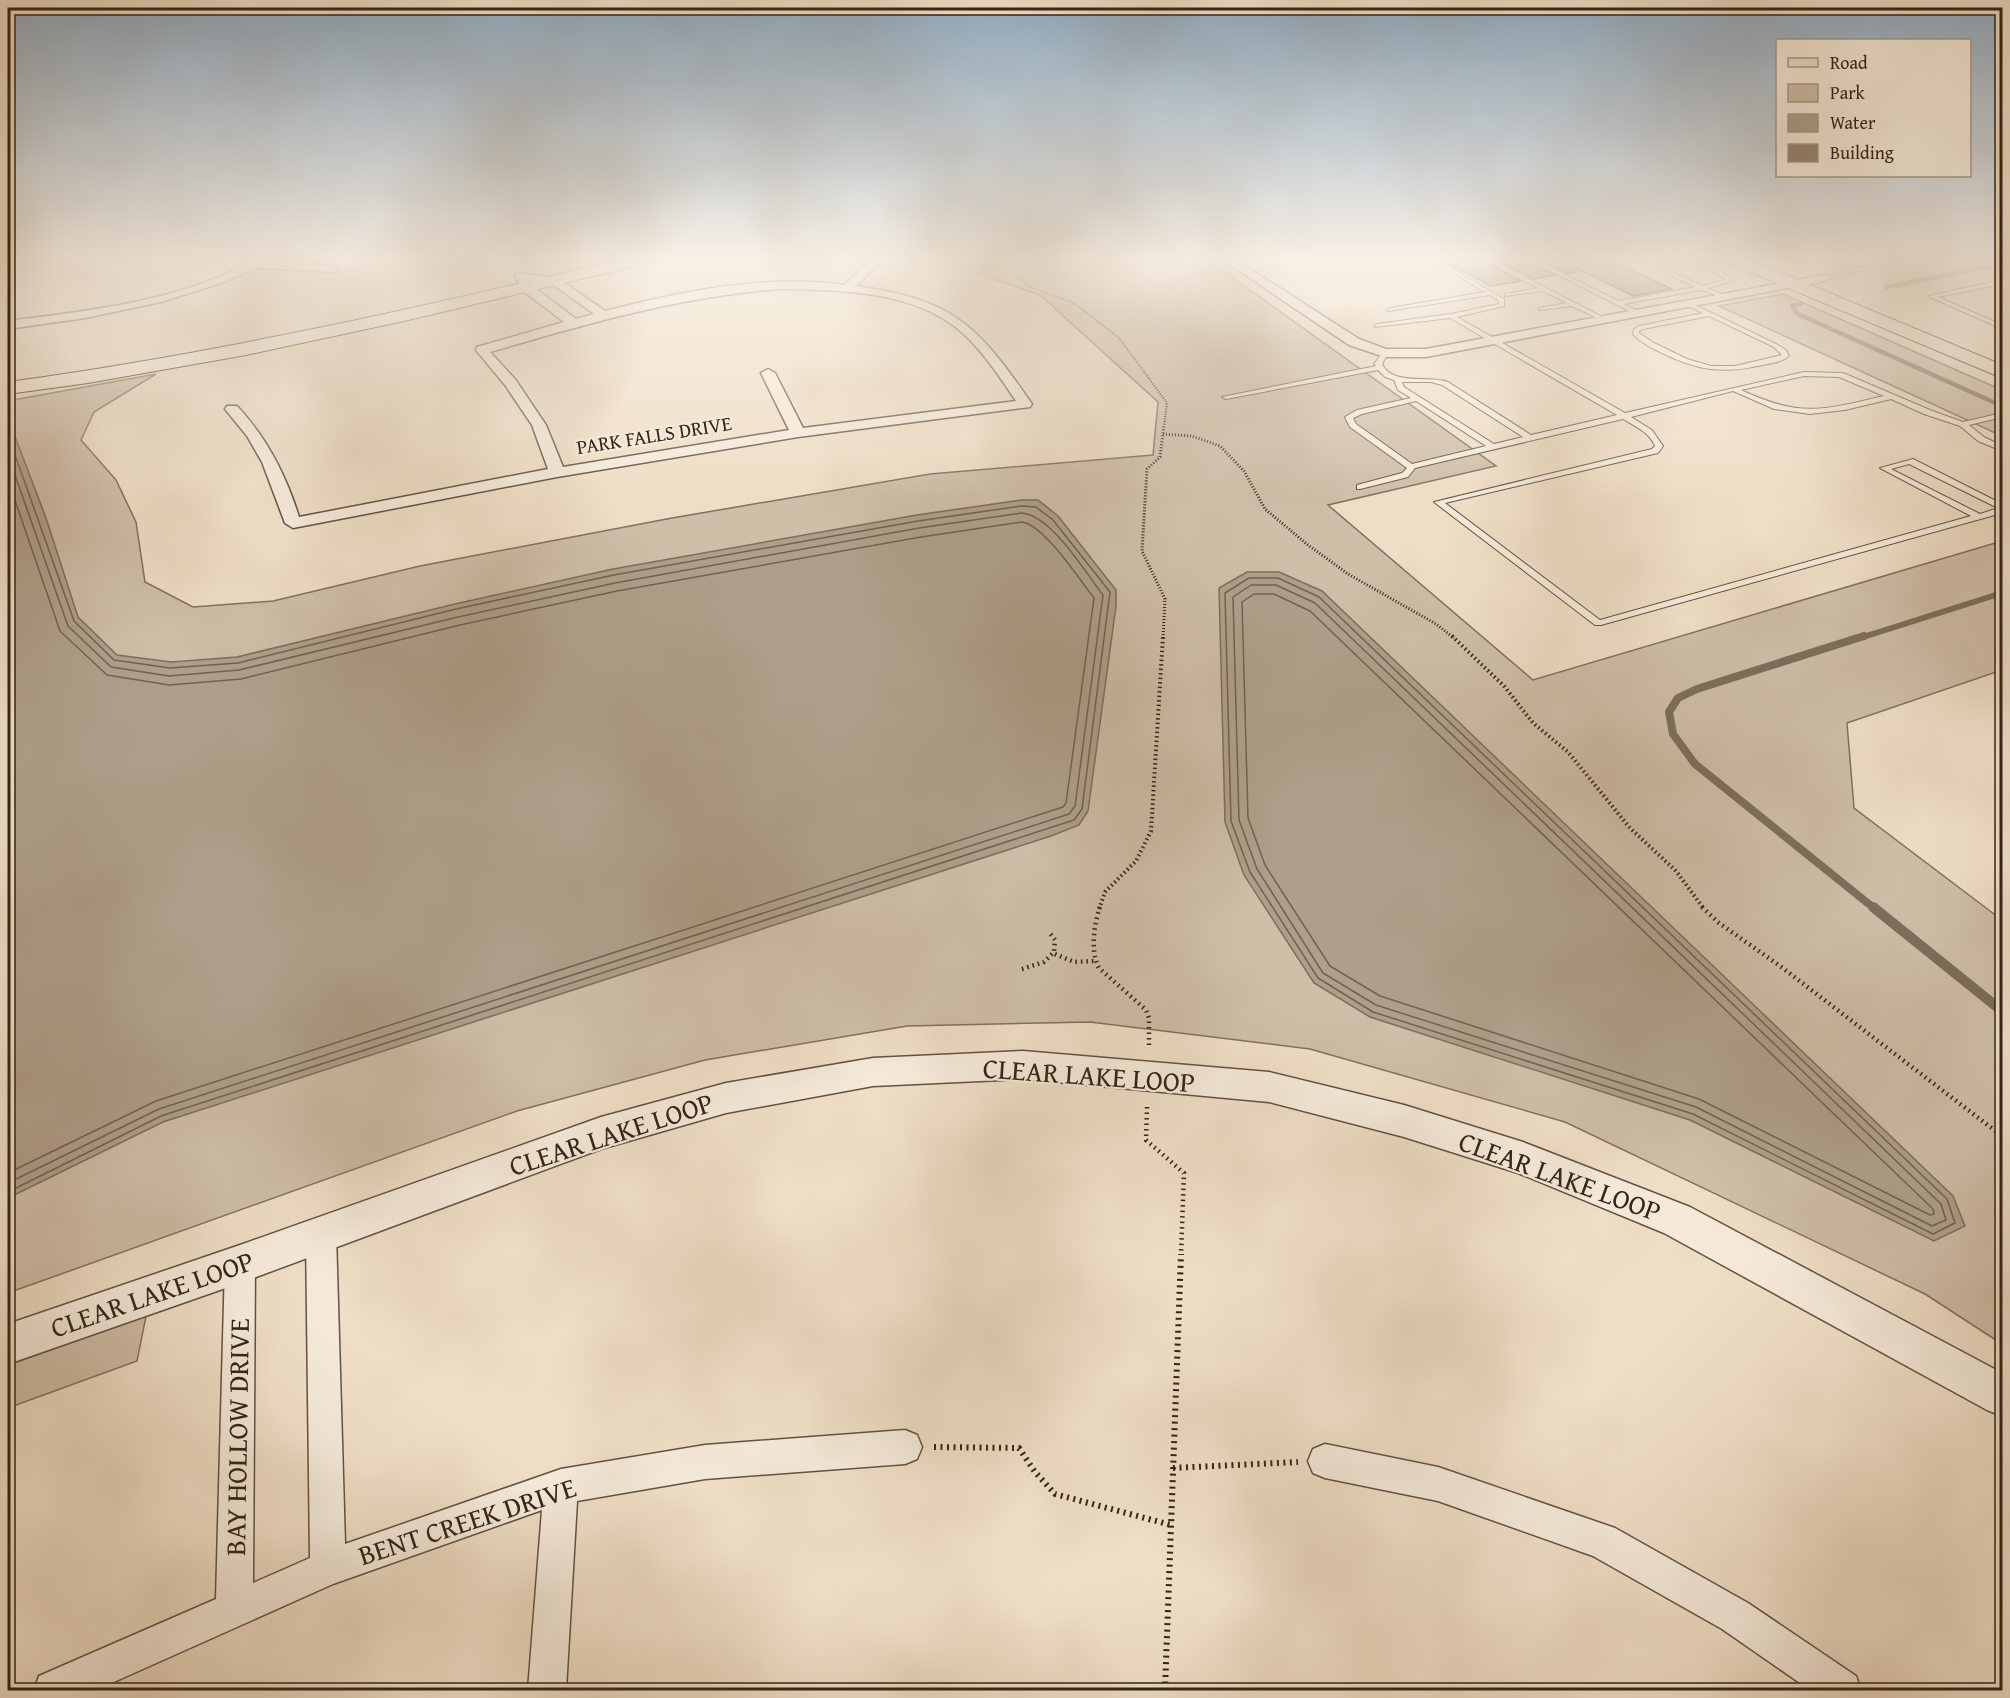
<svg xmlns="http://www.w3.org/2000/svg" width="2010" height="1698" viewBox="0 0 2010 1698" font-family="'Gentium Book Plus',serif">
<rect width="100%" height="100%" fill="#efdec6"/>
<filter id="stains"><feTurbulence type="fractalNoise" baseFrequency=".00333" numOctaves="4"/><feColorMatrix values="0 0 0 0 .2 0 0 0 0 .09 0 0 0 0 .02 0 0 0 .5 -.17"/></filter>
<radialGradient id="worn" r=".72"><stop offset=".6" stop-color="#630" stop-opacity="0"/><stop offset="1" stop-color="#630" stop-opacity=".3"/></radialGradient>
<g fill="#cfbea8" stroke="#817160" stroke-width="1.5">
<polygon points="986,260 1208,260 1496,466 1328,505 1533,680 2002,541 2002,670 1847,723 1854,808 2002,920 2002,1344 1925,1294 1565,1122 1310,1049 1090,1022 907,1026 705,1060 517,1111 8,1293 8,401 156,374 94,412 81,440 116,480 136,522 145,582 193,607 273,601 420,566 672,518 930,474 1153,455 1158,402 1040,295 978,274"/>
<polygon points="1783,294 2002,390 2002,436 1719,306"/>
<polygon points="146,1316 137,1361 8,1408 8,1365"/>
</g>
<g fill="#af9f8a" stroke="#7d6e5c" stroke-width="1.5">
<polygon points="8,418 46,518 78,617 117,655 171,662 237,657 455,604 613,569 917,515 1021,500 1038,500 1058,516 1116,590 1116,606 1088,811 1079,825 1051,836 163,1122 8,1198"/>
<polygon points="1247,572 1279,572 1322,591 1953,1196 1965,1226 1934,1241 1690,1120 1370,1017 1314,983 1244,875 1225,822 1219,588"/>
</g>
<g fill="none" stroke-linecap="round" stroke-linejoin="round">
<g stroke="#716250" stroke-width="1.5">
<polyline points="8,435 74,621 114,660 170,668 238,663 456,609 614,575 918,521 1021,506 1036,507 1053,520 1110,592 1082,809 1074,820 161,1116 8,1192"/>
<path d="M8,455L68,626L111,667L169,676L239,670L458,617L615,583L919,528L1022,513C1052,516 1085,572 1103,595L1075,806L1069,814L159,1109L8,1183"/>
<path d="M8,480L60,631L107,675L169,685L241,679L460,625L617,591L921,537L1022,522C1044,525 1079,579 1094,598L1066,803L1063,807L156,1101L8,1173"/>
<polygon points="1249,578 1278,578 1319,597 1947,1199 1955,1223 1933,1234 1693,1114 1373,1012 1318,978 1250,872 1231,821 1225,593"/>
<polygon points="1251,585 1276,585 1315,603 1941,1204 1946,1220 1932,1226 1696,1107 1376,1005 1323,973 1257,869 1239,820 1233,597"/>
<polygon points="1254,594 1274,594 1310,611 1933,1209 1934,1214 1930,1215 1699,1099 1380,996 1330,966 1265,865 1248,818 1242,602"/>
</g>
<g stroke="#7d6e5c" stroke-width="4.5">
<polyline points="1886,287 2002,264"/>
<polyline points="1801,304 1792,306 1798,314 2002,406"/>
</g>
<polyline stroke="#7d6e5c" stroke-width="6" points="1860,638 2002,593"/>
<polyline stroke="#7d6e5c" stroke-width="8" points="1864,636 1697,689 1678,698 1669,712 1673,734 1695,764 1875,909"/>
<polyline stroke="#7d6e5c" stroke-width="10" points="1873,907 2002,1011"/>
</g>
<g fill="#958572" stroke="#332417" stroke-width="1.5">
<polygon points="1442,260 1483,260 1521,281 1491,286"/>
<polygon points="1496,260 1527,260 1554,275 1534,279"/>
<polygon points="1541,260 1610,260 1672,289 1633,296 1576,268 1576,272 1567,273"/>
</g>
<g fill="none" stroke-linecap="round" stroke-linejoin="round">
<g stroke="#625243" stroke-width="2">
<g id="service">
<path d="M1431,260H1438L1504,299V306L1457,317L1625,413L1804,372L1843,373L1930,410L1963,422L2002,413V417L1969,425L1984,437L2002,446V451L1978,441L1960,426L1924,414L1891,399L1845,410L1810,414L1774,409L1733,391L1631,417L1652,430L1663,446L1658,453L1445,503L1600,620L1971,516L1880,468L1913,459L2002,504V513L1601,625H1595L1434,502L1652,449L1655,446C1649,432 1635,426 1623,419L1415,468L1408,477L1360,489H1357V485L1402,473L1407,468L1350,427L1345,417L1357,410L1411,398L1398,390L1394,380L1385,377L1378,370L1226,399L1222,397L1376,366L1374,364L1383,352L1385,351L1388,353L1382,364C1392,386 1428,375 1448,382L1531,435L1617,415L1450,318L1375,327L1374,326L1377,324L1451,314L1499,304L1498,300L1490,295L1388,311L1387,310L1390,308L1485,292ZM1804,376L1839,377L1884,396C1823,410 1801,418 1741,390ZM1402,382H1431L1442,385L1523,437L1494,444L1404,387ZM1416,401L1486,446L1412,464L1356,424L1353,418L1362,414ZM1909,464L1998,508L1980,514L1891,469Z"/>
<polygon points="1485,260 1492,260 1606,319 1601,320 1572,306 1539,310 1539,308 1567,303 1543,291 1505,296 1505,294 1538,288"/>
<polygon points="1529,260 1536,260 1618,301 1695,287 1638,260 1645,260 1703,286 1724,280 1725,278 1685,260 1693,260 1731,277 1729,282 1708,288 1725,296 1725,298 1701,290 1624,304 1639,312 1639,314 1637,315"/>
<path d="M1830,260C1842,260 1852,269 1863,268C1881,268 1899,259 1917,260L1822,279V277L1854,270Z"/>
<polygon points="2002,280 2002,284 1938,297 2002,325 2002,329 1928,296"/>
<path d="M1687,301L1778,345L1786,350L1789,356C1782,362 1773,363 1763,365C1722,374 1698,371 1660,352C1650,347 1640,342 1633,334L1634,329L1639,326L1703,313L1685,304V302ZM1709,316L1774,347L1782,355L1735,366H1711L1687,359L1654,343L1639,333V331L1643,329Z"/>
</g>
</g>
<g stroke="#625243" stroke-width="3">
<g id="minor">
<polygon points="8,260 28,260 26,262 8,265"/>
<path d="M253,260L332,266L338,269L332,272L257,268L221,283L161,302L85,318L8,329V321C88,311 183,301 253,260Z"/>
<path d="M870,260H882L856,286C955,300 977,325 1032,404L1030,407L798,437L557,477L293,528L285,523L262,462L247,436L225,409L227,406H237C267,438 286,475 299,517L548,469L532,425L505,385L476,350L477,347L564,322L522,290L515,275L517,273L558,278L605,311C682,291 765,274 845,285ZM529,280L551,283L594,314L576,319L531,285ZM778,289C837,290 911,290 958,329C982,349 999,376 1016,401L803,428L775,373L768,369L761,373L789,430L563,467L546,425L515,379L490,352C586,324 678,297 778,289Z"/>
<polygon points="1223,260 1236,260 1359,339 1386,349 1426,349 1824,275 1830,278 1824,281 1426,357 1385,357 1349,345"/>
<polygon points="321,1220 332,1224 336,1234 345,1544 561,1469 705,1445 905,1430 917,1435 922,1447 917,1459 905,1464 705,1479 577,1501 566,1690 528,1690 542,1510 333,1584 96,1690 34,1690 39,1676 216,1599 225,1264 229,1254 240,1249 251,1254 255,1264 253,1583 310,1558 306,1234 310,1224"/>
<polygon points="1325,1444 1438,1467 1615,1528 1748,1603 1856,1676 1861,1690 1810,1690 1722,1629 1593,1556 1438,1501 1325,1478 1313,1473 1308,1461 1313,1449"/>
</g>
</g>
<g stroke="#625243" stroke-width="3">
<polygon id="tertiary" points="1023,1051 1269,1072 1404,1105 1523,1142 1690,1207 2002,1373 2002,1416 1987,1410 1664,1233 1518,1173 1404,1137 1269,1102 1023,1079 873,1086 726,1113 601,1149 240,1283 8,1364 8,1324 240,1245 601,1117 726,1083 873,1058"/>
</g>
<g stroke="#332417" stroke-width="2">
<path id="secondary" d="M620,260H648L640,265L404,321L246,355L88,383L8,394V382C215,354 417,308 620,260Z"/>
</g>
<g stroke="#332417" stroke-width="2">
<polygon id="primary" points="1729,260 1751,260 2002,365 2002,378 1731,264"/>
</g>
<polyline stroke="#332417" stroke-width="2" stroke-dasharray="1 1.5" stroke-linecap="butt" points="1001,260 1030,287 1074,303 1119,338 1167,403 1164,426"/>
<g stroke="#332417" stroke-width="3" stroke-dasharray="1 2" stroke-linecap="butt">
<polyline points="1163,434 1192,436 1220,446 1244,471 1265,509 1308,545 1348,574 1436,624 1454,638"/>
<polyline points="1163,638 1165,599 1142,551 1147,469 1160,457 1164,425"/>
</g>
<g stroke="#332417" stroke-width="4" stroke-dasharray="1.5 3" stroke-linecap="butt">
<polyline points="1452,636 1504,686 1533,723 1568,752 1630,828 1676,871 1704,909"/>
<polyline points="1099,909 1105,892 1136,861 1151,831 1163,636"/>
</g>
<g stroke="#332417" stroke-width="4.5" stroke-dasharray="1.5 4" stroke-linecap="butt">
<path d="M1100,907C1094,924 1090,952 1099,968L1146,1010L1149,1018V1048"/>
<polyline points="1702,907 1719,923 1780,966 2002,1136"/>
<polyline points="1055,954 1074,962 1095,961"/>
<polyline points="1022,969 1044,962 1054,952 1055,940 1050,933"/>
<polyline points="1147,1107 1146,1140 1184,1173 1181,1255"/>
</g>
<g stroke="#332417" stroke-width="6" stroke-dasharray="2 4.5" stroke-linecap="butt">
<polyline points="934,1447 1019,1448 1035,1472 1055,1494 1171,1525"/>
<polyline points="1173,1468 1298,1462"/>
<polyline points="1165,1690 1181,1254"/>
</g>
<use href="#service" fill="#f5eada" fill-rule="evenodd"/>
<use href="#minor" fill="#f5eada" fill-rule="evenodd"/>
<use href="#tertiary" fill="#f5eada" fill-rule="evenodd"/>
<use href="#secondary" fill="#f5eada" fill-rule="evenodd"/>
<use href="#primary" fill="#efdec6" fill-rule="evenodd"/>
</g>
<linearGradient id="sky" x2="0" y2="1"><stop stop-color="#91acc2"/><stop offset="0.52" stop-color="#f8f0e5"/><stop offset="1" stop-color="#f8f0e5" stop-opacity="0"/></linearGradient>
<rect width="2010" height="498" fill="url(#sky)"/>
<g text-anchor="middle" stroke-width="4.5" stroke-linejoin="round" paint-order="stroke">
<g font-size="20" fill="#332417" stroke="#f5eada">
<text transform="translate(654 435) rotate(-9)" y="7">PARK FALLS DRIVE</text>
</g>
<g font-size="28" fill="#332417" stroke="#f5eada">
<text transform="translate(1089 1075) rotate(4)" y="10">CLEAR LAKE LOOP</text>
<text transform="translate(611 1134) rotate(-18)" y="10">CLEAR LAKE LOOP</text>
<text transform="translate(1560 1176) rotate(20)" y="10">CLEAR LAKE LOOP</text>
<text transform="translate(152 1294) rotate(-19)" y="10">CLEAR LAKE LOOP</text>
<text transform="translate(237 1437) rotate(-89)" y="10">BAY HOLLOW DRIVE</text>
<text transform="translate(467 1521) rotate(-18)" y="10">BENT CREEK DRIVE</text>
</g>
</g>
<rect width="2010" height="1698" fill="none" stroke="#efdec6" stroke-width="30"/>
<rect x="9" y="9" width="1992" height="1680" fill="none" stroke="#332417" stroke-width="3"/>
<rect x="15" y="15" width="1980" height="1668" fill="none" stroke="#332417" stroke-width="1.5"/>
<rect x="1776" y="39" width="195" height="138" fill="#f5eada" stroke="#a79b8c" stroke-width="1.5"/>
<rect x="1788" y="58" width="30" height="9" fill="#efdec6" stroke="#a79b8c" stroke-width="1.5"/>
<text x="1830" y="69" font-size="18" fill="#332417">Road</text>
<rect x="1788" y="84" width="30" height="18" fill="#cfbea8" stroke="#a79b8c" stroke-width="1.5"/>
<text x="1830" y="99" font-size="18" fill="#332417">Park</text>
<rect x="1788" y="114" width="30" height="18" fill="#af9f8a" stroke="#a79b8c" stroke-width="1.5"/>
<text x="1830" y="129" font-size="18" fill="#332417">Water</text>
<rect x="1788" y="144" width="30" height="18" fill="#958572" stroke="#a79b8c" stroke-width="1.5"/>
<text x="1830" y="159" font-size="18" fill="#332417">Building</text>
<rect width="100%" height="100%" filter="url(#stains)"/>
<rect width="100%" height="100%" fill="url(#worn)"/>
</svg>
